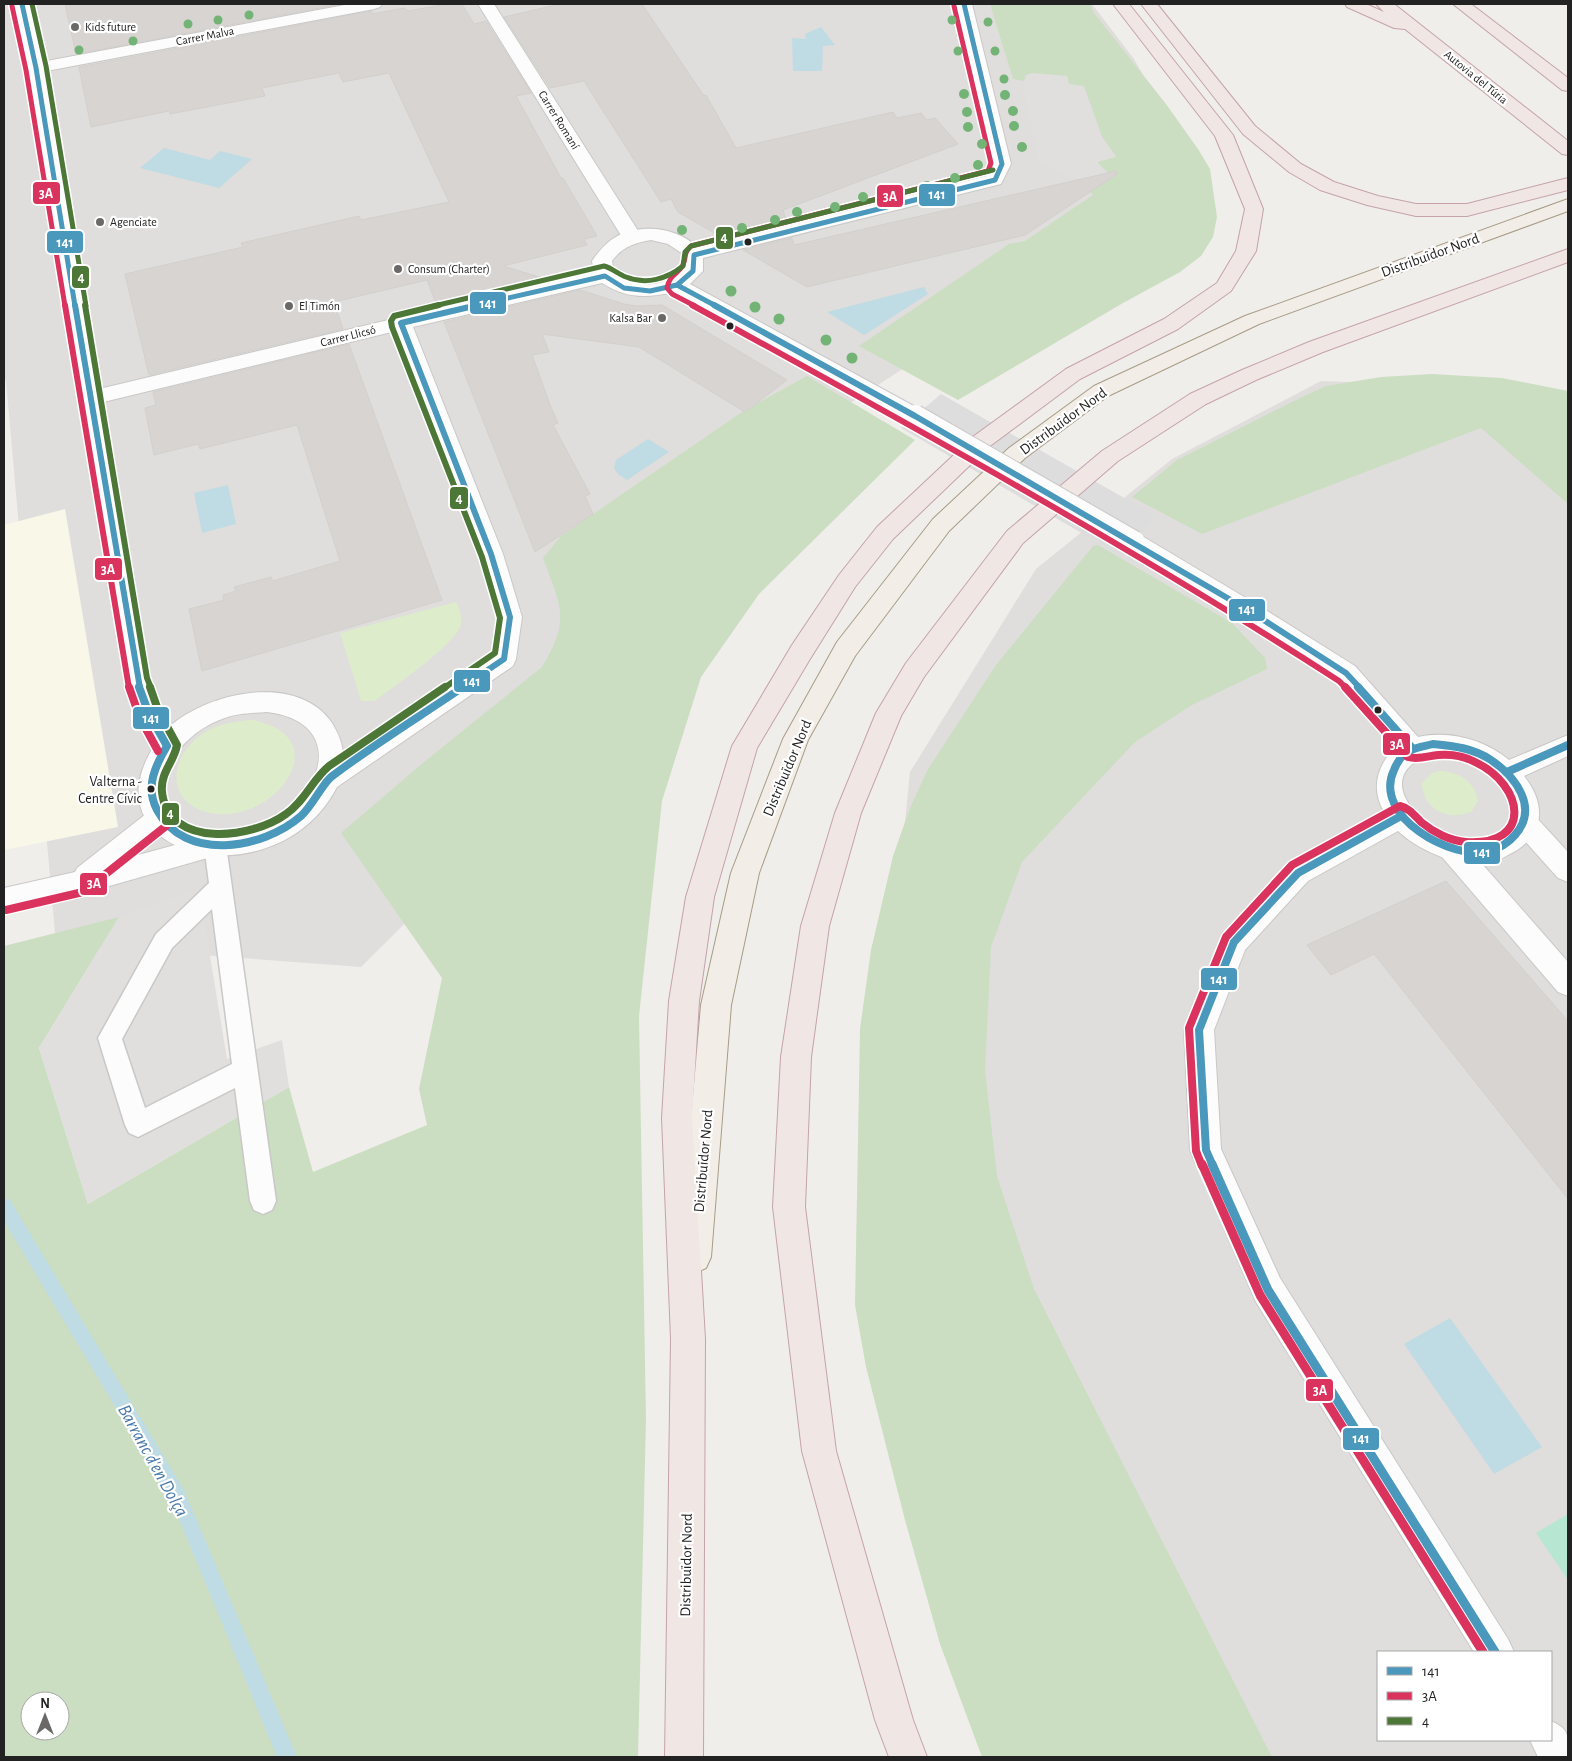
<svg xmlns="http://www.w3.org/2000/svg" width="1572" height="1761" viewBox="0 0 1572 1761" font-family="'Alegreya Sans',sans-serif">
<rect width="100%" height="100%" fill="#f0eeeb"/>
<g fill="#dfdedc" fill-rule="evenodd">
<polygon points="4,4 1092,4 1134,59 1188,154 953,336 780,449 586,743 361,967 56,944 6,381 4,379"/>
<path d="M1321,381L1500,387L1568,408V1757H999L885,1021L910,772L1036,569L1172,459ZM1378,1652H1551V1740H1378Z"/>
</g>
<polygon fill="#f8f7e8" points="65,509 118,827 4,850 4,525"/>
<g fill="#ddeccb">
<path d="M456,602C460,609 462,616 461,624C457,644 394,686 375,701H361L340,633Z"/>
<path d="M253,720C343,739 269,830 206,812C167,800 169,762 197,738C212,725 233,721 253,720Z"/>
<path d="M1439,771C1459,772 1474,780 1478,801L1471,812C1449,821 1422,810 1422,783L1432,773Z"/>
</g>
<g fill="#cbdec1" fill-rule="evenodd">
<polygon points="990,4 1090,4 1094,13 1166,104 1198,149 1210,169 1217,217 1213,237 1201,256 1180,272 1123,303 958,400 859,346 1009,244 1025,241 1093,195 1079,181 1107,173 1097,162 1116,156 1102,137 1084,87 1069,84 1067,77 1026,75 1024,81 1013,79"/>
<polygon points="1432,374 1502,378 1568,391 1568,504 1481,428 1202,534 1132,497 1177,460 1300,398 1326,386 1381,377"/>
<path d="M807,376L915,440L759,594L701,677L662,801L639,1016L646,1420L638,1757H4V946L119,917L39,1048L88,1204L289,1087L313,1172L427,1125L419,1089L442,978L341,833L424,762L542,667C571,619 561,607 543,558L561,536L745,410ZM30,1701H60V1731H30Z"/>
<polygon points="1098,545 1232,623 1265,658 1267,669 1192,705 1135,742 1022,862 991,947 985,1071 997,1176 1034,1289 1272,1757 982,1757 940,1644 905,1520 866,1367 855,1305 860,1029 871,950 893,856 910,808 928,769 996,665 1093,546"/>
</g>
<polygon fill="#b7e6d2" points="1568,1514 1568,1580 1536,1533"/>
<g fill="#e0dfde">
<polygon points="1032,73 1067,76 1069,84 1084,86 1102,137 1116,157 1097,162 1108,173 1079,181 1039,160 1024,94 1026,75"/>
<polygon points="199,889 227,1059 282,1040 289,1087 88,1204 39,1048 119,917"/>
</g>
<g fill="#bfdbe3">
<polygon points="821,27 835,45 823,46 822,71 793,71 792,38 806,39 805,34"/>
<polygon points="164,148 210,160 220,151 252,159 219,188 140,168"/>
<polygon points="924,287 928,294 864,335 827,312"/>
<polygon points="648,439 669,452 627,480 618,474 614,468 616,460"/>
<polygon points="228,485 236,524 202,533 194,493"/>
<polygon points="1450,1318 1542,1447 1494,1474 1404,1344"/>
</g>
<polygon fill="#dedddd" points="941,394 1156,516 1121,556 901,428"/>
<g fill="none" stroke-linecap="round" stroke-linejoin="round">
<polygon fill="#bfdbe3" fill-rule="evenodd" points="4,1198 10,1200 184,1490 297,1757 277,1757 172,1502 4,1221"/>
</g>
<g fill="#d7d4d2" stroke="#d3d0cc">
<polygon points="65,4 341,4 76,54"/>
<polygon points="447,4 462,4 474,24 486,21 531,93 516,96 561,178 563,178 597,236 584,239 587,245 503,266 549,280 437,306 427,280 334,302 343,329 149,375 125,274 243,247 241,243 359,216 361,220 449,202 389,73 343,82 339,73 262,88 265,96 170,114 169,111 91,127 79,67 372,11 372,14 404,8 408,11"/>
<polygon points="560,4 642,4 704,96 706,95 736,148 893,112 897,118 921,113 927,120 935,118 958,144 783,210 787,224 725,239 678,212 671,199 661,202 584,81 550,88 504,17"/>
<polygon points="1116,171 1117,174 1025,235 807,287 743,250 792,238 794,245"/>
<polygon points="580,290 624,304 636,306 662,305 787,380 745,412 639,347 542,334 549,352 532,355 550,405 558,423 553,425 590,494 585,496 593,514 535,552 444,322"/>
<polygon points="349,344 442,600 202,671 189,609 224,600 223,595 236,591 234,587 271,577 273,581 340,561 297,425 200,449 198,444 154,455 145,408 156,405 153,392"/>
<polygon points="1446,881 1568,1021 1568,1199 1374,954 1331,975 1307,945"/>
</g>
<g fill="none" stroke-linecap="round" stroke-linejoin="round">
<g stroke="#c9c8c7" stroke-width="3">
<path id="service" d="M215,836L223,838L226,845L276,1201L272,1210L263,1214L254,1210L250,1201L235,1088L138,1137L129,1133L125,1125L98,1038L156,934L209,883L204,845L207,838ZM212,909L232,1064L145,1108L122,1039L172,948Z"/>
</g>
<g stroke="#c9c8c7" stroke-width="2">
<g id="pedestrian">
<polygon points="478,4 494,4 642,237 639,241 632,243 625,241 622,237"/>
<polygon points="1525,812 1534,815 1568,852 1568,882 1558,878 1516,831 1512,823 1516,815"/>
<polygon points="1452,838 1462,841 1568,962 1568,996 1558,992 1442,857 1438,849 1442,841"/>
</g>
</g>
<g stroke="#c9c8c7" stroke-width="2">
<g id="minor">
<polygon points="350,4 382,4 380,7 374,9 36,73 30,72 28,68 30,64 36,63"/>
<polygon points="401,317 408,318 411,323 408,328 91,405 84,403 80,398 84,393 91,391"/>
<polygon points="160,807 169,810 173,818 169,826 131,857 215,834 225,837 229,845 225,853 78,895 4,912 4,888 75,872 77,868 151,810"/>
</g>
</g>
<g stroke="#c9c8c7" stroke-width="2">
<g id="tertiary">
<path d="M14,4H30L44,68L149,681L161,712L169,727C208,692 298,672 332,723C338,733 343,744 343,755L492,654L498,617L479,554L391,323L394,318L594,272L592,261C597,254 603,246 611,240C636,222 677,226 698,248L987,176L993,164L956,4H972L1011,164L1001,184L703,258V271L690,284L923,411L926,416L923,421L915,423L907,421L674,292C646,298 627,299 602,283L413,327L503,554L522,617L516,659L513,666L337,787C277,903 83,859 154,746L136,714L125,681L28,68ZM651,240L668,244L683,254L684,256L683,269C660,289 640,289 614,273L612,261C622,247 634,243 651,240ZM267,712C372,725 301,851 201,831C186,828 169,815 165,799C157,764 191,730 222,719C236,713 252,713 267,712Z"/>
<path d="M1134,534L1142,536L1256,604L1355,666L1418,737C1449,730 1484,739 1509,760L1568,735V756L1524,776C1548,806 1544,838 1508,855C1501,859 1492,863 1483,864C1455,866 1418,850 1398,831L1308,881L1245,950L1214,1030L1221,1149L1280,1278L1508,1639L1514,1652H1474L1256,1302L1190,1150L1184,1030L1224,933L1288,865L1384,812C1371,789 1376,766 1396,747L1337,680L1240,616L1126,548L1122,542L1126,536ZM1433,754C1444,755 1457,755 1467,759C1498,773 1538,815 1491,838C1448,859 1353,778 1433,754Z"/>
<path d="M1551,1721C1571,1730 1568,1737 1568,1757H1538L1530,1740H1551Z"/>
</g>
</g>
<g stroke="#a79c86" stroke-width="2">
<polygon id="primary" points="1568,199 1568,211 1259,324 1108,396 1025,458 949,531 855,656 808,740 759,873 731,1005 711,1257 706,1268 695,1273 684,1268 679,1257 701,1005 731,873 783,739 837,642 933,519 1009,448 1094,386 1245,316"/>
</g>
<g stroke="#c5a2ac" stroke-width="2">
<g id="trunk">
<polygon points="1113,4 1129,4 1233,135 1263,209 1256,251 1231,291 1178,329 1080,379 990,446 893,539 855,587 810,659 757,748 714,897 699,1001 692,1118 705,1339 703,1757 665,1757 671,1339 662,1118 669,1001 686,897 732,746 792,645 839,575 877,527 974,436 1066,369 1164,319 1217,283 1236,251 1245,209 1215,136"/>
<polygon points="1141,4 1157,4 1255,126 1301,164 1334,182 1378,196 1416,204 1467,204 1568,178 1568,190 1467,216 1416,216 1367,205 1320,190 1289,172 1243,134"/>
<polygon points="1345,4 1366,4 1384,12 1376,4 1394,4 1568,141 1568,155 1562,154 1405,29 1394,28 1347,7"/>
<polygon points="1453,4 1471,4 1568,78 1568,91 1562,90"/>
<polygon points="1568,249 1568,262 1323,352 1256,380 1206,404 1118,461 1023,543 924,677 901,716 861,813 829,926 811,1057 805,1207 836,1451 913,1720 927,1757 889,1757 875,1720 802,1451 773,1207 781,1057 801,926 835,813 876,713 906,663 1007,531 1102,451 1190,394 1242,370 1309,342"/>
</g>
</g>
<use href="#service" fill="#fdfcfc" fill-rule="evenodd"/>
<use href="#pedestrian" fill="#fdfcfc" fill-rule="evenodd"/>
<use href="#minor" fill="#fdfcfc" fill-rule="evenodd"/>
<use href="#tertiary" fill="#fdfcfc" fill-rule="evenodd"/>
<use href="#primary" fill="#f3ede7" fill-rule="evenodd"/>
<use href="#trunk" fill="#f0e6e4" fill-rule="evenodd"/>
<g stroke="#c9c8c7" stroke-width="24" stroke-linecap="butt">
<polyline id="tertiary-bridge" points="915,416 1134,542"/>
</g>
<use href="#tertiary-bridge" stroke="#fdfcfc" stroke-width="22"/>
<g stroke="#fff" stroke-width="8">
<g id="bus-1-far3">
<polyline points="22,4 36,68 75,306"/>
<polyline points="677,285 716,306"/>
<polyline points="473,306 605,276 624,288 650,291 677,285 693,271 694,255 995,180 1002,164 964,4"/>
</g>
</g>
<g stroke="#fff" stroke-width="9">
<g id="bus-1-far2">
<polyline points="75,305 140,688"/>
<polyline points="714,305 915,416 1248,610 1346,673 1360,688"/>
<polyline points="461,688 504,659 510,617 491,554 401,323 478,305"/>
</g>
</g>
<g stroke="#fff" stroke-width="11">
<g id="bus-1-far1">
<path d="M139,687L149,714L167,746C155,766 145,787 157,810C185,863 263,849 301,816C313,805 321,786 331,777C373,745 419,717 463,687"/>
<polyline points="1358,687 1413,749"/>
<path d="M1433,744C1454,746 1473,748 1491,760C1516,777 1539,808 1515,835C1509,842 1499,849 1490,851C1451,861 1372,816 1394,770C1397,762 1403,754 1411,750C1418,747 1426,746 1433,744Z"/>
<polyline points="1507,772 1568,745"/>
<polyline points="1213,1166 1206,1150 1199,1030 1234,942 1298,873 1401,816"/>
</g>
</g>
<g stroke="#fff" stroke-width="13">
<polyline id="bus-1" points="1212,1164 1268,1290 1495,1652"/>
</g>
<g stroke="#fff" stroke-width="8">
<g id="bus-2-far3">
<polyline points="12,6 26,70 65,306"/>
<path d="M695,306L672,294L667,288C670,273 679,274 683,265C687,255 683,254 691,246L988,171L991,163L954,6"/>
</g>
</g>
<g stroke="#fff" stroke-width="9">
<g id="bus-2-far2">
<polyline points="65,305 129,688"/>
<path d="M692,305C911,425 1130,546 1339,681L1346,688"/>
</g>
</g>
<g stroke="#fff" stroke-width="11">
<g id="bus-2-far1">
<polyline points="129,687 140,718 158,751"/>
<polyline points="6,910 83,892 166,826"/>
<path d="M1202,1166L1196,1151L1189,1028L1226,937L1292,865L1400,806C1409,808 1414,815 1421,822C1433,832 1450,841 1466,842C1534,846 1524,785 1475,762C1464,756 1451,754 1438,755C1428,756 1418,760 1408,757L1345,687"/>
</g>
</g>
<g stroke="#fff" stroke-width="13">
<polyline id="bus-2" points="1202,1164 1260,1295 1483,1652"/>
</g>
<g stroke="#fff" stroke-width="8">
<g id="bus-3-far2">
<polyline points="32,4 46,66 86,306"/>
<path d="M434,306L604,266C612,268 618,274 626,277C646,285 667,279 683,266L685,252L691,246L993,170"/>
</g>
</g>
<g stroke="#fff" stroke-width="9">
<g id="bus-3-far1">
<polyline points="85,305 147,678 151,688"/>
<polyline points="439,305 394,316 391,321 392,327 482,557 500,618 495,653 444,688"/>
</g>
</g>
<g stroke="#fff" stroke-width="11">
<path id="bus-3" d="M150,687L158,710L177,745C174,762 160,773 162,792C168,849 252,839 286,814C305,801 312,780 329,766L445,687"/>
</g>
<use href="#bus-1-far3" stroke="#4a98bc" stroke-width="5"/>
<use href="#bus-1-far2" stroke="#4a98bc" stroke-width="6"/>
<use href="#bus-1-far1" stroke="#4a98bc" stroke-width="8"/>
<use href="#bus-1" stroke="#4a98bc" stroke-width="9"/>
<use href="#bus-2-far3" stroke="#da335e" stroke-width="5"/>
<use href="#bus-2-far2" stroke="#da335e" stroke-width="6"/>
<use href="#bus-2-far1" stroke="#da335e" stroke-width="8"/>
<use href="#bus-2" stroke="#da335e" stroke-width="9"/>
<use href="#bus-3-far2" stroke="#4c7737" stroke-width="5"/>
<use href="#bus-3-far1" stroke="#4c7737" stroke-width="6"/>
<use href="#bus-3" stroke="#4c7737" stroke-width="8"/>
</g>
<g fill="#73b476">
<circle cx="249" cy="15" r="4.5"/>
<circle cx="218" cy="20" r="4.5"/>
<circle cx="952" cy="20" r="4.5"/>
<circle cx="988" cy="22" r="4.5"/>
<circle cx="188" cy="24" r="4.5"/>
<circle cx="133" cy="41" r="4.5"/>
<circle cx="79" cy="50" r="4.5"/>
<circle cx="958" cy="51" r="4.5"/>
<circle cx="995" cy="51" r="4.5"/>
<circle cx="1004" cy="79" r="4.5"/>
<circle cx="964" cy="94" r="5"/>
<circle cx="1005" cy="95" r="5"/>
<circle cx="1013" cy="111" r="5"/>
<circle cx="967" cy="112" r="5"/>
<circle cx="1014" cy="126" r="5"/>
<circle cx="968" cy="127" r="5"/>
<circle cx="982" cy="144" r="5"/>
<circle cx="1022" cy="147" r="5"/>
<circle cx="978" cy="165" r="5"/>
<circle cx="955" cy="178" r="5"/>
<circle cx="927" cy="186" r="5"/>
<circle cx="894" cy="194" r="5"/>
<circle cx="863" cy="197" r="5"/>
<circle cx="835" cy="207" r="5"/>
<circle cx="797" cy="212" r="5"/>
<circle cx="775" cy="220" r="5"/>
<circle cx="742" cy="228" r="5"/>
<circle cx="682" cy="230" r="5"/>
<circle cx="731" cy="291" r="5.5"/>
<circle cx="755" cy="307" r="5.5"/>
<circle cx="779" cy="319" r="5.5"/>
<circle cx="826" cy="340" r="5.5"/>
<circle cx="852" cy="358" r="5.5"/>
</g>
<g fill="#6a6968" stroke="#fff" stroke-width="2">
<circle cx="75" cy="27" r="5"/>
<circle cx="100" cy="222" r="5"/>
<circle cx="398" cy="269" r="5"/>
<circle cx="289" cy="306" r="5"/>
<circle cx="662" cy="318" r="5"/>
</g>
<g fill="#222" stroke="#fff" stroke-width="2">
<circle cx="748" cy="242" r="4.5"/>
<circle cx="730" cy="326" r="4.5"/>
<circle cx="1378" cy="710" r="4.5"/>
<circle cx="151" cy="789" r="4.5"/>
</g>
<g text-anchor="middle" stroke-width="4.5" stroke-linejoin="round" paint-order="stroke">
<g font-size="12" fill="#222" stroke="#fff" text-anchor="start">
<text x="85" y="31">Kids future</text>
<text x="110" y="226">Agenciate</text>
<text x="408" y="273">Consum (Charter)</text>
<text x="299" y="310">El Timón</text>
<text x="652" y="322" text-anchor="end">Kalsa Bar</text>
</g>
<g font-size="12" fill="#222" stroke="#fff">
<text transform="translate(205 36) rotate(-11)" y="4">Carrer Malva</text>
<text transform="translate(1476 77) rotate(39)" y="4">Autovia del Túria</text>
<text transform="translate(559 120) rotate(58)" y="4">Carrer Romaní</text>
<text transform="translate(348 336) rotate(-14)" y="4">Carrer Llicsó</text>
</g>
<g font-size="14" fill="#222" stroke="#fff" text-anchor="end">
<text x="142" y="786">Valterna -<tspan x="142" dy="17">Centre Cívic</tspan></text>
</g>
<g font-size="15" fill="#222" stroke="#fff">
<text transform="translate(1430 255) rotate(-20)" y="5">Distribuïdor Nord</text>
<text transform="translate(1063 421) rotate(-36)" y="5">Distribuïdor Nord</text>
<text transform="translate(787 768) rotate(-67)" y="5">Distribuïdor Nord</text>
<text transform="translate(703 1161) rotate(-85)" y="5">Distribuïdor Nord</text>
<text transform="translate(686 1565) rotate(-89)" y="5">Distribuïdor Nord</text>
</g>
<g font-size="19" font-style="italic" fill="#4a7aab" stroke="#fff">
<text transform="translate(154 1460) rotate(61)" y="7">Barranc d'en Dolça</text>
</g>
</g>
<g stroke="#fff" stroke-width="2">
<rect x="32" y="181" width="29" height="24" rx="5" fill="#da335e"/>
<rect x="918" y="183" width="38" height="24" rx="5" fill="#4a98bc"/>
<rect x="876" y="184" width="28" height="24" rx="5" fill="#da335e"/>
<rect x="715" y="226" width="19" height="24" rx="5" fill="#4c7737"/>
<rect x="46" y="230" width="38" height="24" rx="5" fill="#4a98bc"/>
<rect x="71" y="265" width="19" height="24" rx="5" fill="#4c7737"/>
<rect x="469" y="291" width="38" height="24" rx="5" fill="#4a98bc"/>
<rect x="449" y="486" width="20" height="24" rx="5" fill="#4c7737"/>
<rect x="94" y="557" width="29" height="24" rx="5" fill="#da335e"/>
<rect x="1228" y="598" width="38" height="24" rx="5" fill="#4a98bc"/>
<rect x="453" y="669" width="38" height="24" rx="5" fill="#4a98bc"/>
<rect x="132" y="706" width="38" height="24" rx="5" fill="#4a98bc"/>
<rect x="1382" y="732" width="29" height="24" rx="5" fill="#da335e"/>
<rect x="161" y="802" width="19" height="24" rx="5" fill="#4c7737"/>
<rect x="1463" y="841" width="38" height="24" rx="5" fill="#4a98bc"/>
<rect x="79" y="872" width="29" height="24" rx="5" fill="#da335e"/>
<rect x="1200" y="967" width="38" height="24" rx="5" fill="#4a98bc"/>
<rect x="1305" y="1378" width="29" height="24" rx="5" fill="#da335e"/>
<rect x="1342" y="1427" width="38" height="24" rx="5" fill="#4a98bc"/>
</g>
<g font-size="14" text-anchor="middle" font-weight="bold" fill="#fff">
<text x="46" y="198">3A</text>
<text x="937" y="199">141</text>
<text x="890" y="201">3A</text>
<text x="724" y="242">4</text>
<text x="65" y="247">141</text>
<text x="81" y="282">4</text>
<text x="488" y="308">141</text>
<text x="459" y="503">4</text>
<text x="108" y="574">3A</text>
<text x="1247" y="614">141</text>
<text x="472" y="686">141</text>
<text x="151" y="723">141</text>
<text x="1397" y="749">3A</text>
<text x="170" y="818">4</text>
<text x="1482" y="857">141</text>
<text x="94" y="888">3A</text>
<text x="1219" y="984">141</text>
<text x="1320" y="1395">3A</text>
<text x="1361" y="1443">141</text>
</g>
<rect width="1572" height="1761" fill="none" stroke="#222222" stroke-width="10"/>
<rect x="1377" y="1651" width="175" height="90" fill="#ffffff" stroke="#a7a7a7"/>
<rect x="1387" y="1667" width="25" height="8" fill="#4a98bc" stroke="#a7a7a7"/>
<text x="1422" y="1676" font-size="15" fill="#222222">141</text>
<rect x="1387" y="1692" width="25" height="8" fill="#da335e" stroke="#a7a7a7"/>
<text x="1422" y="1701" font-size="15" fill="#222222">3A</text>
<rect x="1387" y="1717" width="25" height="8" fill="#4c7737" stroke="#a7a7a7"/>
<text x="1422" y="1726" font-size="15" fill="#222222">4</text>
<g transform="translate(45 1716)"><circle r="24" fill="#ffffff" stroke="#a7a7a7"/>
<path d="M0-4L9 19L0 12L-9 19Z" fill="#6a6968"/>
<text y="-8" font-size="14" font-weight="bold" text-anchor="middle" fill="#222222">N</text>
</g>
</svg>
